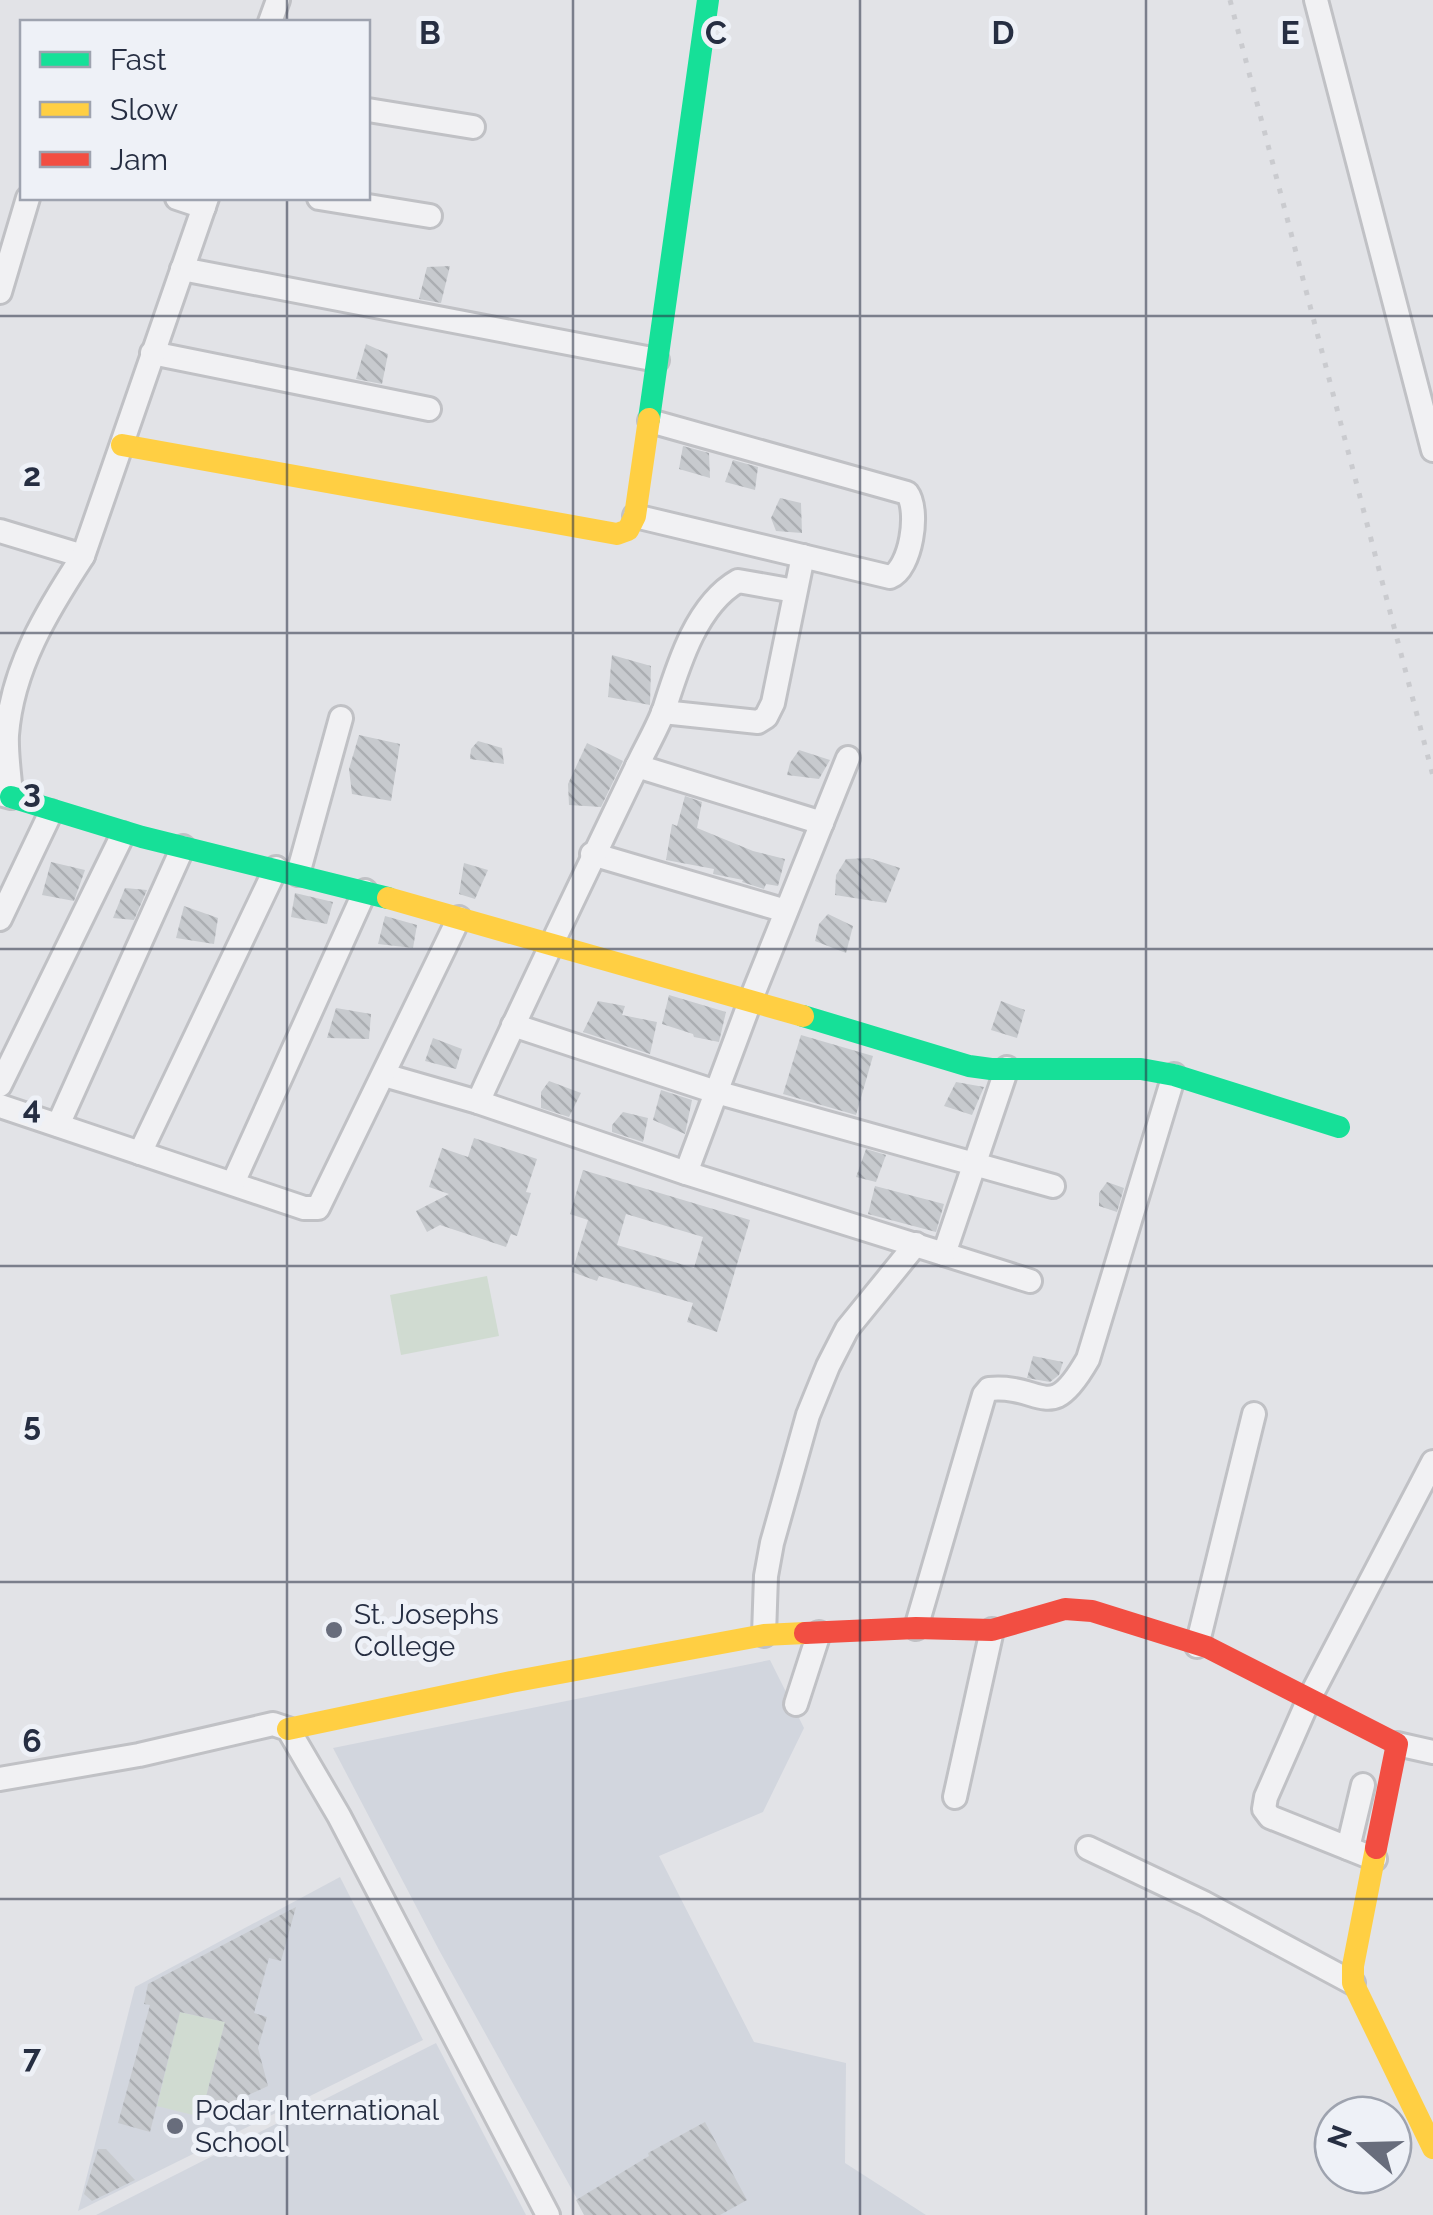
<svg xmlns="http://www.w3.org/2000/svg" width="1433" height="2215" viewBox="0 0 1433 2215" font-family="Raleway,sans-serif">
<defs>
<pattern id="building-back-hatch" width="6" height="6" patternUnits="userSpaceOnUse" patternTransform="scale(2.5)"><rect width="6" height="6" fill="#c7cace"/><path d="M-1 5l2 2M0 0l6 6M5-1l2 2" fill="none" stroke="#abaeb2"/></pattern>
</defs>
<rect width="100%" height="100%" fill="#e2e3e7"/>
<g fill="#d2d6de">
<polygon points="770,1660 804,1728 763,1812 659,1856 754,2042 846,2063 845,2163 926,2215 586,2215 439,1950 333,1748"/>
<polygon points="340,1877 423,2040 78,2211 135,1987"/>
<polygon points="436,2043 526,2215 96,2215"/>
</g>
<g fill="#d0dbd1">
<polygon points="487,1276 499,1336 401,1355 390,1295"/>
<polygon points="180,2012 225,2022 201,2117 157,2106"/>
</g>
<g fill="url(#building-back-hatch)" fill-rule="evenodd">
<polygon points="450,266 441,303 419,299 427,267"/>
<polygon points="366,344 388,354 382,384 356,379"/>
<polygon points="683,446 709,453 710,478 679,469"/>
<polygon points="733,460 758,467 755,490 725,482"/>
<polygon points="780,498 801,503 802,533 776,531 771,518"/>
<polygon points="612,655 651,666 650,705 608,697"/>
<polygon points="359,735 400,744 391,801 352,794 349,769"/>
<polygon points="478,741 502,748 504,764 470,759 471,749"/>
<polygon points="587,743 623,761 601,807 569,805 568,784"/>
<polygon points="799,750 830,760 819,779 787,775 790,763"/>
<polygon points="685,796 702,802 697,828 753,851 785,859 778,886 766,884 764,889 742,882 743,880 713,874 714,869 666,860 672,824 677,826"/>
<polygon points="869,858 900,868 886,903 835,895 836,875 846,859"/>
<polygon points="51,862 85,870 74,901 42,895"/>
<polygon points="464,863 488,870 475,899 459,894"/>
<polygon points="125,888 147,890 134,920 113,918"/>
<polygon points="295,893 333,902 327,924 291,917"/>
<polygon points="184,906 218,918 214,944 176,938"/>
<polygon points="828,914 853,926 846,953 815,941 819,924"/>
<polygon points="385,916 417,925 413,948 378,944"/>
<polygon points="669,995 726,1012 719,1042 694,1037 693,1034 662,1024"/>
<polygon points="598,1001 625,1006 622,1015 657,1022 650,1054 583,1032"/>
<polygon points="1001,1001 1025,1010 1017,1038 991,1030"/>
<polygon points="336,1008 371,1014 369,1039 327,1038"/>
<polygon points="801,1035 873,1056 856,1115 783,1094"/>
<polygon points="433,1038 462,1049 456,1069 425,1061"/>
<polygon points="549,1081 581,1093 569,1117 541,1108 541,1092"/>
<polygon points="956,1082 984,1087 972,1115 944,1106"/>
<polygon points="661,1090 692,1100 685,1134 653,1120"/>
<polygon points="623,1112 648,1118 643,1142 612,1132 612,1125"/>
<polygon points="474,1138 537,1159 526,1192 531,1193 517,1236 511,1234 506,1247 440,1225 427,1232 416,1211 449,1194 429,1187 442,1148 468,1157"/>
<polygon points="866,1149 886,1155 876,1182 856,1177"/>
<path d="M583,1170L750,1220L717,1332L687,1322L693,1303L599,1276L597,1281L572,1272L588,1220L570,1214ZM626,1214L703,1237L694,1268L617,1245Z"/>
<polygon points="1107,1182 1124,1188 1117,1212 1099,1206 1099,1193"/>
<polygon points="875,1186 944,1204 936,1232 868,1214"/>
<polygon points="1033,1356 1063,1362 1059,1375 1050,1382 1027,1378"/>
<polygon points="296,1907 281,1961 269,1958 254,2013 267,2017 258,2048 268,2086 201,2117 225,2022 180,2012 150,2132 118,2123 150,2005 144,2004 148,1984"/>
<polygon points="705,2122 747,2200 720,2215 584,2215 576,2200 649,2156 648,2153"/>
<polygon points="98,2149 106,2149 135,2180 92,2201 84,2194"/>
</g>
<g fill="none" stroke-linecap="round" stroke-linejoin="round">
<g stroke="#c0c1c5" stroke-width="28">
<g id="street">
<polyline points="1316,0 1433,450"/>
<polyline points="270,22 278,0"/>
<polyline points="368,110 473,127"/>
<polyline points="177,198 204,207"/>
<polyline points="319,198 430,216"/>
<polyline points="182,269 657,360"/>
<polyline points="0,292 28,198"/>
<polyline points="152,353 429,409"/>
<path d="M635,516L890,577C911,569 920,510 907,493L650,421"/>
<polyline points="0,531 83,556 207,198"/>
<polyline points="663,712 758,722 766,717 773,703 803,556"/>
<polyline points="637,766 822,823"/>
<path d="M0,794L11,797C10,777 6,755 7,735C12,668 47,611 83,556"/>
<polyline points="592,854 786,911"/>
<polyline points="298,874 341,718"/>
<polyline points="0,919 51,812"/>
<polyline points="513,1025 716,1092 1053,1186"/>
<polyline points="384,1075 478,1102 686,1173 1030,1281"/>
<polyline points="0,1085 123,834"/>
<path d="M478,1102C531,986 586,872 641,758C649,742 658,726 664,710C678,666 696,605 738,581L795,591"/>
<polyline points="0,1106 304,1208 318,1208 459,918"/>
<polyline points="58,1125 183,847"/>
<polyline points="140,1153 276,868"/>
<polyline points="686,1173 751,999 848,758"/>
<polyline points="233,1183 365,891"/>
<polyline points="944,1254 1007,1068"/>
<path d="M916,1628L984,1395L989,1389C1044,1384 1049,1427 1088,1359L1174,1075"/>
<polyline points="764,1635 766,1576 772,1543 808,1415 828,1366 847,1329 916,1244"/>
<polyline points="1197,1646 1254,1414"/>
<polyline points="796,1704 819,1633"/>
<polyline points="1397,1744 1433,1752"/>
<polyline points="0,1779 139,1755 273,1724 288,1729 339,1816 548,2215"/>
<polyline points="955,1797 992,1630"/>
<polyline points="1088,1848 1204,1903 1353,1983"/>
<polyline points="1348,1848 1363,1785"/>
<polyline points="1375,1859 1270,1817 1264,1809 1266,1797 1309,1699 1433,1462"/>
</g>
</g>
<use href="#street" stroke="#f1f1f3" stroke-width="22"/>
<g stroke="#16e098" stroke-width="22">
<polyline points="649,419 708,0"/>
<polyline points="11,797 142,837 388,898"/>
<polyline points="803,1016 969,1066 991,1069 1141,1069 1174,1075 1339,1127"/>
</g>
<g stroke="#ffcf43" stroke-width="22">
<polyline points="122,445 617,534 628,530 635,516 649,419"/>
<polyline points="388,898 803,1016"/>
<polyline points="288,1729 511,1682 764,1635 805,1633"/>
<polyline points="1376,1848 1353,1966 1353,1983 1433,2148"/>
</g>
<polyline stroke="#f24e42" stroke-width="22" points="805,1633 916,1628 992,1630 1065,1609 1092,1611 1207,1647 1397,1744 1376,1848"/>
<polyline stroke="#cacbcf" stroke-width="5" stroke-dasharray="5 10" stroke-linecap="butt" points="1230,0 1433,776"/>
</g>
<path fill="none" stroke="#262e42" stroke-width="2.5" stroke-opacity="0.55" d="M287,0V22M573,0V2215M860,0V2215M1146,0V2215M287,198V2215M0,316H1433M0,633H1433M0,949H1433M0,1266H1433M0,1582H1433M0,1899H1433"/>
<g fill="#686d7c" stroke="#eef1f7" stroke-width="4">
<circle cx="334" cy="1630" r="10"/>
<circle cx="175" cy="2126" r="10"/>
</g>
<g text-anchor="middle" stroke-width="10" stroke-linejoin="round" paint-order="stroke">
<g font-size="28" fill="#262e42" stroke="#eef1f7" text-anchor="start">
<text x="354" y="1624">St. Josephs<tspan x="354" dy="32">College</tspan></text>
<text x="195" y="2120">Podar International<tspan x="195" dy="32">School</tspan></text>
</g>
</g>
<g font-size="32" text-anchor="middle" font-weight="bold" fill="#262e42" stroke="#eef1f7" stroke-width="10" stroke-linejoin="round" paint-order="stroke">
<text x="430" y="44">B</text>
<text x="716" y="44">C</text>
<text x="1003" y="44">D</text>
<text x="1290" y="44">E</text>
<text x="32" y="486">2</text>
<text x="32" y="802">3</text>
<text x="32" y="1119">4</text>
<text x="32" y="1435">5</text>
<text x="32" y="1752">6</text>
<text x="32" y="2068">7</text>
</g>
<rect x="20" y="20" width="350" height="180" fill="#eef1f7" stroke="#9ea3af" stroke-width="2.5"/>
<rect x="40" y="52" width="50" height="15" fill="#16e098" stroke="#9ea3af" stroke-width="2.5"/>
<text x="110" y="70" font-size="30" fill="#262e42">Fast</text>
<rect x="40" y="102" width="50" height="15" fill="#ffcf43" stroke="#9ea3af" stroke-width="2.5"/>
<text x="110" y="120" font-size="30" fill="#262e42">Slow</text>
<rect x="40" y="152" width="50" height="15" fill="#f24e42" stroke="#9ea3af" stroke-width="2.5"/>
<text x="110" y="170" font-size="30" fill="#262e42">Jam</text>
<g transform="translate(1363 2145) rotate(290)"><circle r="48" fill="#eef1f7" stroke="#9ea3af" stroke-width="2.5"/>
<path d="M0-8L18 38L0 25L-18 38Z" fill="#686d7c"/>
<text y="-15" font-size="28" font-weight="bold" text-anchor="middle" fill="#262e42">N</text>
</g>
</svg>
